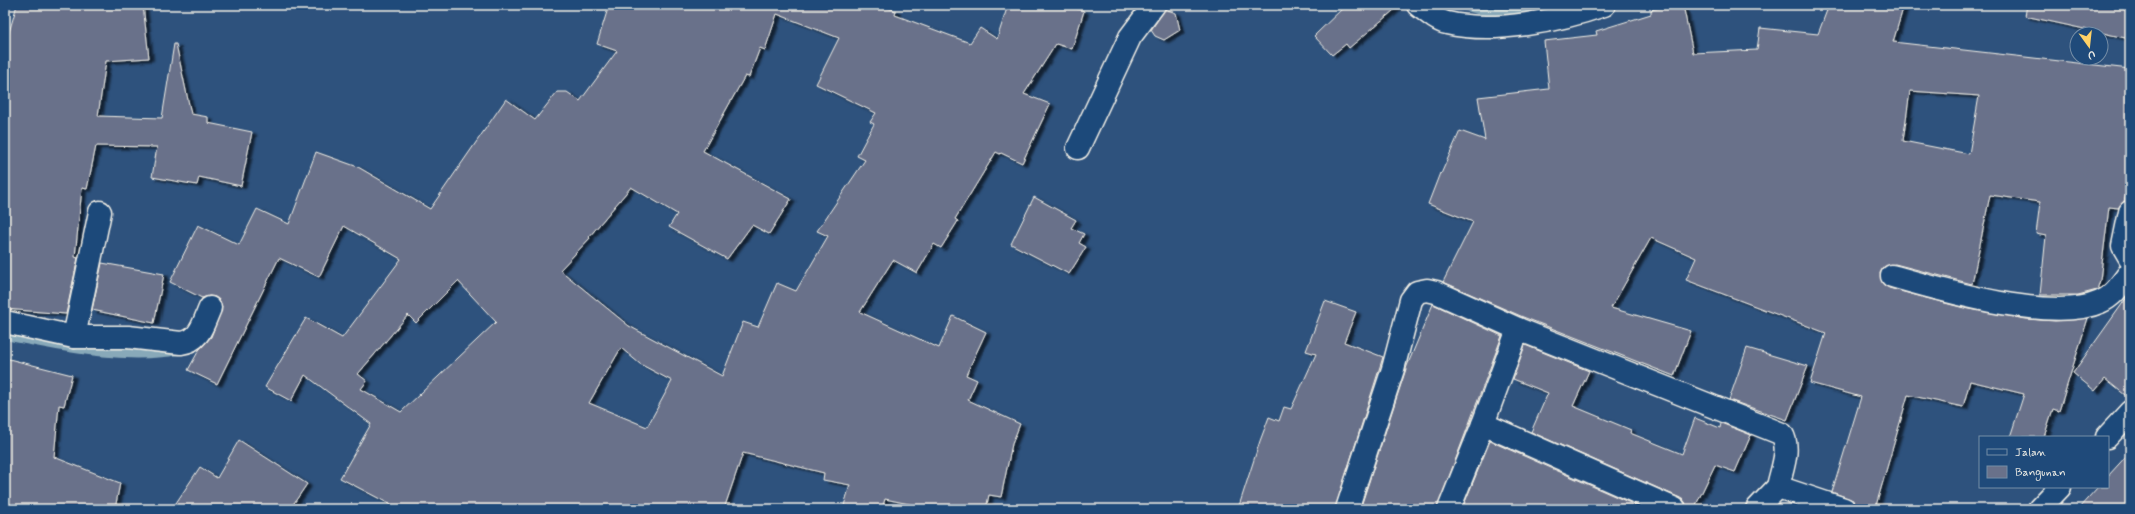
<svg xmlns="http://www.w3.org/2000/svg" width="2135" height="514" viewBox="0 0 2135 514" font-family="Mynerve,sans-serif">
<defs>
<filter id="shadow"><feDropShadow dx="4.5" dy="2.5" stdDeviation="1" flood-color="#0009"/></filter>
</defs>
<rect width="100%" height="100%" fill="#2e527d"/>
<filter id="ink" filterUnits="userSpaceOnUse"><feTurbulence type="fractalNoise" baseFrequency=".025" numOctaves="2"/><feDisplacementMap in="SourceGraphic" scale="8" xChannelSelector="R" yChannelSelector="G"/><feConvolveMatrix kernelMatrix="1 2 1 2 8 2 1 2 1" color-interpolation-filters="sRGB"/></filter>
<g filter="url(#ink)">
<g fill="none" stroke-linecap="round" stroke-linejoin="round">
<g stroke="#88a9b9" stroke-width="10">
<polyline points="1463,5 1485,11 1546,10 1565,5"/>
<path d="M5,335C62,346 121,360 179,350"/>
</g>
</g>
<g fill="#69718a" stroke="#f4f1e8" fill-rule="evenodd" filter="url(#shadow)">
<polygon points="17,5 143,5 149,58 106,61 98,116 162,118 174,44 176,44 191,114 208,117 208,123 252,132 241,186 199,177 197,185 152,177 157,147 96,146 87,189 82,188 75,257 78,258 66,314 5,309 5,46"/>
<path d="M609,5H880L896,11L895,15L970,43L980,28L997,39L1008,5H1066L1084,11L1072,49L1056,44L1024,94L1050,104L1022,163L1001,153L1000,154L996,152L955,219L958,221L941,248L934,244L917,273L893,260L860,312L939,348L953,316L986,332L966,375L977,380L968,400L1020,424L1012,444L1001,497L989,495L986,509H933L885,499L882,509H843L850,485L823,480L824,473L743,453L724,509H399L340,478L371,424L305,375L291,401L265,387L306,318L342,338L401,259L344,226L319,277L279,258L217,384L188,370L199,350L211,337L222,307L220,301L215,297L209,296L202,298L170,282L198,225L239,245L257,209L289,224L316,152L358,167L430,209L506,99L535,120L557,92H567L580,101L617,51L597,44ZM777,14L839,38L816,84L876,113L870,122L874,124L857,156L865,160L817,231L828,236L796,291L777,283L758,327L743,322L722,376L629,326L560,270L590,238L589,237L631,187L677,214L669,227L727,259L752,225L769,234L791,199L703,151L745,76L749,77L760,48L765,50ZM458,281L496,322L401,412L361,389L367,381L358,374L408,315L416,323ZM621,348L640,364L672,381L647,427L589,403Z"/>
<polygon points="1346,5 1400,5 1349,48 1346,44 1332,55 1314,36"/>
<path d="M1673,5H1683L1693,53L1757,50L1760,28L1818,34L1829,5H1904L1893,42L2130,69V183L2124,201L2118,208L2109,207L2100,280L2097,290L2078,295H2040L2046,236L2036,234L2040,202L1990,195L1972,284L1895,264L1884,267L1880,273L1883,284L1889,288L1964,308L2026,319L2055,321L2088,318L2059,411L2053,409L2044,437H2010L2024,394L1970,381L1963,407L1908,395L1875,509H1856L1853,500L1832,492L1861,397L1810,383L1826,333L1686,280L1696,258L1651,238L1611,308L1691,331L1674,376L1523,317L1443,282L1473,222L1428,204L1440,173L1441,174L1460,131L1485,140L1478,97L1549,89L1544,41L1597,35L1596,31L1651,14V10ZM1910,91L1979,96L1969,154L1903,141Z"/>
<polygon points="2027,5 2130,5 2130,39 2025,16"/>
<polygon points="1165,9 1176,13 1180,30 1164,40 1155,36 1151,30"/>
<polygon points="1034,197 1076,220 1071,228 1084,234 1079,243 1086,247 1069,274 1011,244"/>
<polygon points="102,263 164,274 154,323 92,310"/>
<polygon points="2130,293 2130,399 2105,379 2095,391 2073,373"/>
<polygon points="1325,301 1356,312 1344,342 1383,357 1335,509 1238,509 1260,441 1269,417 1279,421 1284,407 1291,409 1316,354 1306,351"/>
<polygon points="1433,304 1502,336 1437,509 1360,509 1407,366"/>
<polygon points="1525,345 1589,371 1573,406 1631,430 1630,433 1682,454 1695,418 1720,428 1721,423 1751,435 1735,472 1715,465 1694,509 1687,509 1685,502 1680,498 1531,432 1548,393 1513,379"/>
<polygon points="1747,348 1808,366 1787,420 1729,400"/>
<polygon points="5,358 72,375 64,406 59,405 54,457 120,483 115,509 5,509"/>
<polygon points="239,440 307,484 290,509 172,509 200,467 217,478"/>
<polygon points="1490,441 1644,509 1462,509"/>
<polygon points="2130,452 2130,509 2078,509 2098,487 2108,487 2108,476"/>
</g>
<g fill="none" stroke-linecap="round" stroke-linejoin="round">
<g stroke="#f4f1e8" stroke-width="25">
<g id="minor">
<path d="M1418,5C1426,11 1437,21 1447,23C1495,34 1558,21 1604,5"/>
<polyline points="1078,148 1130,37 1154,5"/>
<polyline points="2130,212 2123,246 2130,258"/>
<path d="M1892,276C1941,290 2053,323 2100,302C2114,296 2121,284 2130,272"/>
<polyline points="5,322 74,337 100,212"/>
<path d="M74,337H128L181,343C200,341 203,324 210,308"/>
<polyline points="1483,424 1675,509"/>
<polyline points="2107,437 2130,412"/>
<polyline points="1347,509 1393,369 1411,300 1417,292 1427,290 1436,292 1518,329"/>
<path d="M1449,509L1483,424L1518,329L1782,434C1791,449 1781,471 1778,487"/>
<polyline points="1757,509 1778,487 1844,509"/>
<polyline points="2039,509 2060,487"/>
</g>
</g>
<use href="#minor" stroke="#1f4a7a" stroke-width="22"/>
</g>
</g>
<rect width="2135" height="514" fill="none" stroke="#1f4a7a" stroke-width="20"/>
<rect x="10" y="10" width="2115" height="494" fill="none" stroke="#f4f1e8" stroke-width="1.5" filter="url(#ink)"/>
<rect x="1979" y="436" width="130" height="52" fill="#1f4a7a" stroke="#748da6"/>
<rect x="1987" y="449" width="20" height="6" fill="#1f4a7a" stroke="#748da6"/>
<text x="2015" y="456" font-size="12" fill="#f4f1e8">Jalan</text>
<rect x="1987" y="466" width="20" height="12" fill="#69718a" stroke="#748da6"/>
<text x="2015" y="476" font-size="12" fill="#f4f1e8">Bangunan</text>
<g transform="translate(2089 46) rotate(165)"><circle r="19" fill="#1f4a7a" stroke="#748da6"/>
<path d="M0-3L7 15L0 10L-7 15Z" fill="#ffd166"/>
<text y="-6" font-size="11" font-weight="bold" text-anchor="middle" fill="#f4f1e8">U</text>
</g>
</svg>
